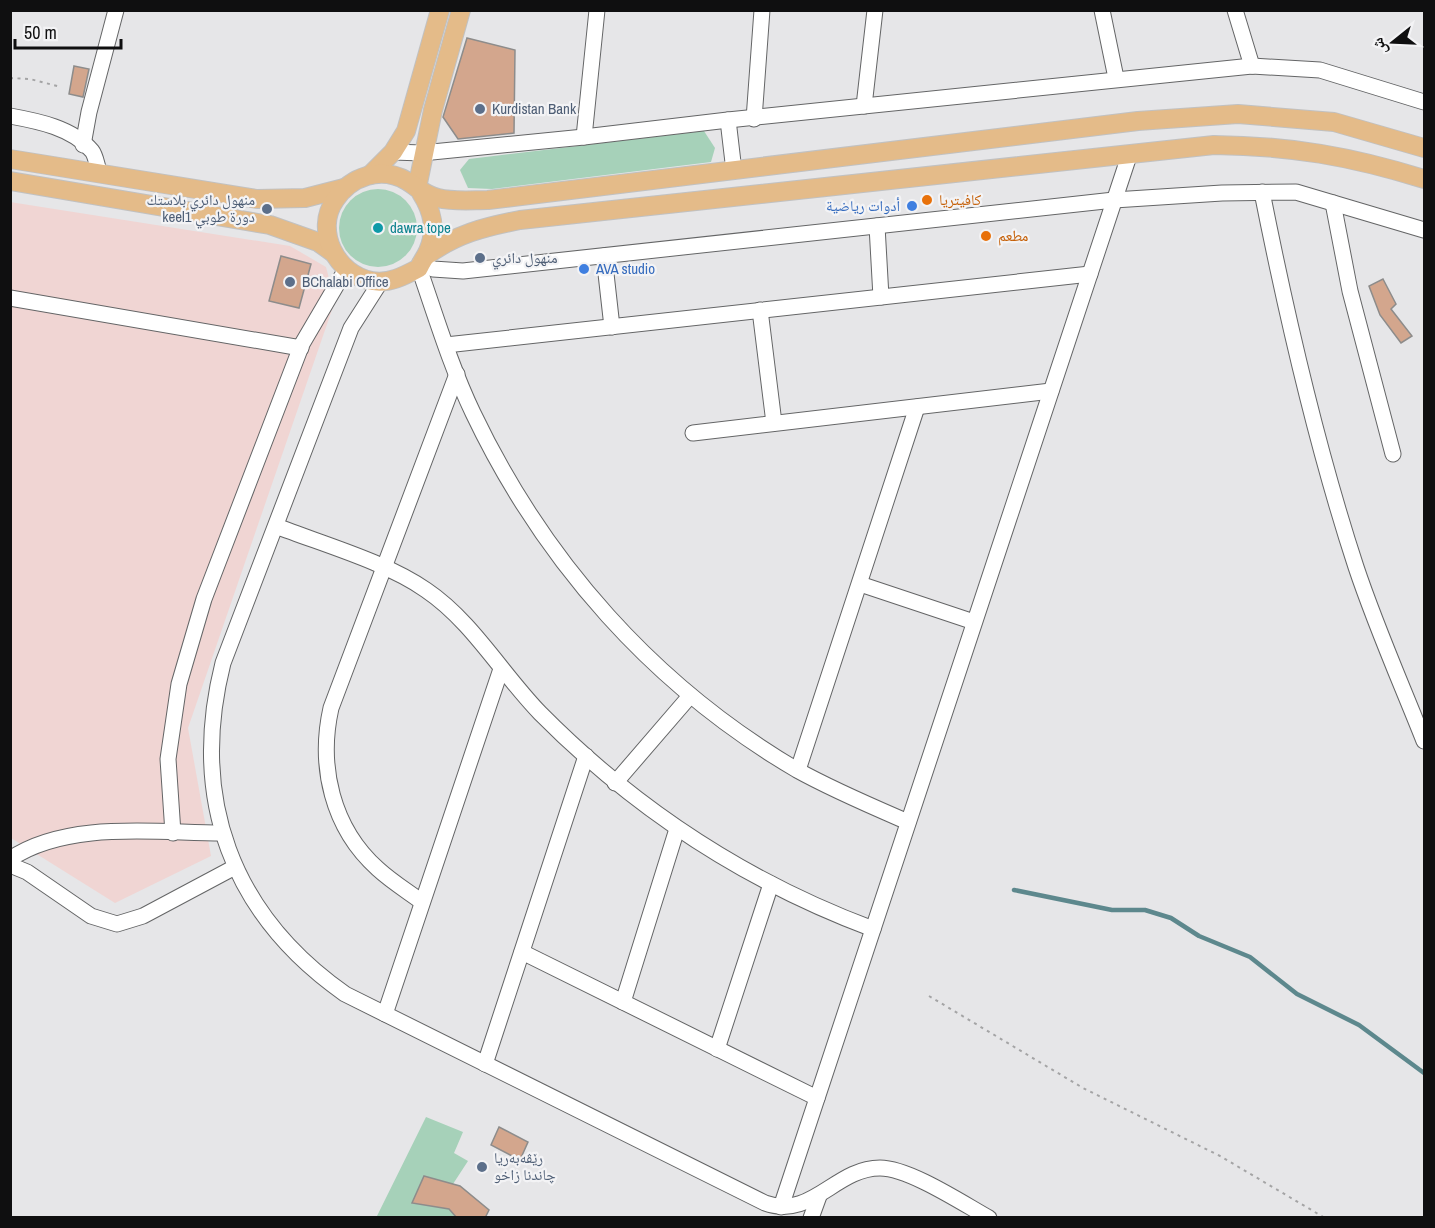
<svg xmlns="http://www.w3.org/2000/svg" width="1435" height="1228" viewBox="0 0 1435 1228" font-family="'Archivo Narrow','Noto Naskh Arabic',sans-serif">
<rect width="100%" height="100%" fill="#e6e6e8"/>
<polygon fill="#f0d5d3" points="10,202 290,246 326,267 335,301 188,728 211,856 115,903 11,838"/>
<g fill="#a6d1b9">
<polygon points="704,131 715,148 711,162 492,189 468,188 460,170 469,159"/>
<circle cx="378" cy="228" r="39"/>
<polygon points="426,1117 463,1132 454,1153 468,1161 453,1184 424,1176 412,1203 449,1209 457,1217 376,1218"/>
</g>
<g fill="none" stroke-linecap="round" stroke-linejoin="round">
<polyline stroke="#5d888d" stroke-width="4.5" points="1014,890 1112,910 1145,910 1171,918 1199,936 1250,957 1297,994 1359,1025 1424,1073"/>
</g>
<g fill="#d3a68d" stroke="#8d8c8b" stroke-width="1.5">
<polygon points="467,38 515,50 514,133 458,139 443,117"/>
<polygon points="74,66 89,69 83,97 69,94"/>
<polygon points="281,256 311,264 299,308 269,301"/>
<polygon points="1383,279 1396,304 1391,309 1412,336 1401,343 1380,315 1369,286"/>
<polygon points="499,1127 528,1142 520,1160 491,1145"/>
<polygon points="424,1176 460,1186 489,1210 485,1218 457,1218 449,1209 412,1203"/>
</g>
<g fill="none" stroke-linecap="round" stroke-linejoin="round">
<g stroke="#646566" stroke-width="17">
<g id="minor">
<polyline points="1102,10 1116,78"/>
<polyline points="1235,10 1252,66"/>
<polyline points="864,106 875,10"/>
<path d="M10,116C38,121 73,128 92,151C96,156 97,167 100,173"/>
<polyline points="754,119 762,10"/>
<polyline points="728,120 734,171"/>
<polyline points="584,137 597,10"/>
<polyline points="83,145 89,112 116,10"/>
<polyline points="393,152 422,153 584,137 728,120 1252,66 1320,70 1424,102"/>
<path d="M1262,192C1287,318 1316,445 1356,567C1376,627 1401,683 1424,741"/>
<polyline points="1333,203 1350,291 1393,454"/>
<polyline points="877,226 881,297"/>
<polyline points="604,256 612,327"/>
<polyline points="420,263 433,269 463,271 1114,200 1222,193 1296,192 1424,230"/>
<path d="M419,268C436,317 451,367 473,413C544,562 654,686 797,770C833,790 871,806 908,822"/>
<path d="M381,281L351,328L223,663C189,798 231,914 345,994L765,1203C812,1220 835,1168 880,1168C909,1168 962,1203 989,1218"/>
<polyline points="10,298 301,348"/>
<polyline points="760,310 774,423"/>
<polyline points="446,345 1090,274"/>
<polyline points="693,433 1051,391"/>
<path d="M276,526C322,544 386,562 426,590C472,621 502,674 540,713C635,809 747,882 873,929"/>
<polyline points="860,584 974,622"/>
<polyline points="798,770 917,407"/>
<polyline points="615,783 690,696"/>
<polyline points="173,833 168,759 179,684 204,599 302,344 346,269"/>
<path d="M10,859C68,820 156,833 222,833"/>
<polyline points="10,865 27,872 91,916 117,924 143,916 235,867"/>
<path d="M422,902C407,891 391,881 378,869C332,828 318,766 331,708L457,374"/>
<polyline points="522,952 817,1098"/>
<polyline points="623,1002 677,829"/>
<polyline points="385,1014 501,669"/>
<polyline points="717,1049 771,884"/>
<polyline points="485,1064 586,756"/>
<polyline points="781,1207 1129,156"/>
<polyline points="811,1218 819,1196"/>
</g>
</g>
<g stroke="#c1c1c1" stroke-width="20">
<g id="major">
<polyline points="10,159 257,199 305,198 344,188"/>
<polyline points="370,175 393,152 406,131 440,10"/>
<polyline points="10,181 270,225 318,242 332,252"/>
<polyline points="417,188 433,110 461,10"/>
<path d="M421,193C433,212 437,230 428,251C425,258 421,262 419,268C404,276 389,284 372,281C336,275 314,230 335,200C351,176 381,166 407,181C418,188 425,195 438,198C454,202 472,200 488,200L1138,121L1238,114L1334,122L1424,148"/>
<path d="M426,256C456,234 484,227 520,220L1214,145C1291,146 1350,156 1424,179"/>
</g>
</g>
<g stroke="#a4a4a5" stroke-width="2" stroke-dasharray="3 4.5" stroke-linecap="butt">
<polyline points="10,78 30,79 61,87"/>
<polyline points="929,996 1083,1088 1220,1156 1325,1218"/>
</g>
<use href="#minor" stroke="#fff" stroke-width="15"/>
<use href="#major" stroke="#e4bb89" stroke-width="18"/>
</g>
<g fill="#5c6f8a" stroke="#f3f3f5" stroke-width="2">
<circle cx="480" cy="109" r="6"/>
<circle cx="267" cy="209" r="6"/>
<circle cx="480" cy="258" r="6"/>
<circle cx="290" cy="282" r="6"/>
<circle cx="482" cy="1167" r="6"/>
</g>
<g fill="#e8710a" stroke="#f3f3f5" stroke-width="2">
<circle cx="927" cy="200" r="6"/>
<circle cx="986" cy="236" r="6"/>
</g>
<g fill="#3f7fe0" stroke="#f3f3f5" stroke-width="2">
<circle cx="912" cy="206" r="6"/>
<circle cx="584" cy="269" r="6"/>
</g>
<circle fill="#0f9aa8" stroke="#f3f3f5" stroke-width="2" cx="378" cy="228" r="6"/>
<g text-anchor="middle" stroke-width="4.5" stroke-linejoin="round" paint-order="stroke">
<g font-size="15" fill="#4e5e75" stroke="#f3f3f5" text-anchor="start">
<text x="492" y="114">Kurdistan Bank</text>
<text x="255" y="205" text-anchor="end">منهول دائري بلاستك<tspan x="255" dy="17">keel1 دورة طوبي</tspan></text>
<text x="492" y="263">منهول دائري</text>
<text x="302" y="287">BChalabi Office</text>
<text x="494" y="1163">رێڤه‌به‌ريا<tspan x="494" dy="17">چاندنا زاخو</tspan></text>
</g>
<g font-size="15" fill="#c56008" stroke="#f3f3f5" text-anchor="start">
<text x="939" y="205">كافيتريا</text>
<text x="998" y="241">مطعم</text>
</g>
<g font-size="15" fill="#366cbe" stroke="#f3f3f5" text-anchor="end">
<text x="900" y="211">أدوات رياضية</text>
<text x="596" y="274" text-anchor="start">AVA studio</text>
</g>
<g font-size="15" fill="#0d838f" stroke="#f3f3f5" text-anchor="start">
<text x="390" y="233">dawra tope</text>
</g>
</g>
<rect width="1435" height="1228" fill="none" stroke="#0f0f10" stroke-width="24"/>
<g transform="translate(1393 42) rotate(252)" stroke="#f3f3f5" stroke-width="4.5" paint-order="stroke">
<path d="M0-4.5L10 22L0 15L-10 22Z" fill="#0f0f10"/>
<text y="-9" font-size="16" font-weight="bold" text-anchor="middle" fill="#0f0f10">ش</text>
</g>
<path d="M15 39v9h106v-9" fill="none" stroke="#0f0f10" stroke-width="3"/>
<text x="24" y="39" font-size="18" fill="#0f0f10" stroke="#f3f3f5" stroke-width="4.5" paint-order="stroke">50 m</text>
</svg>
